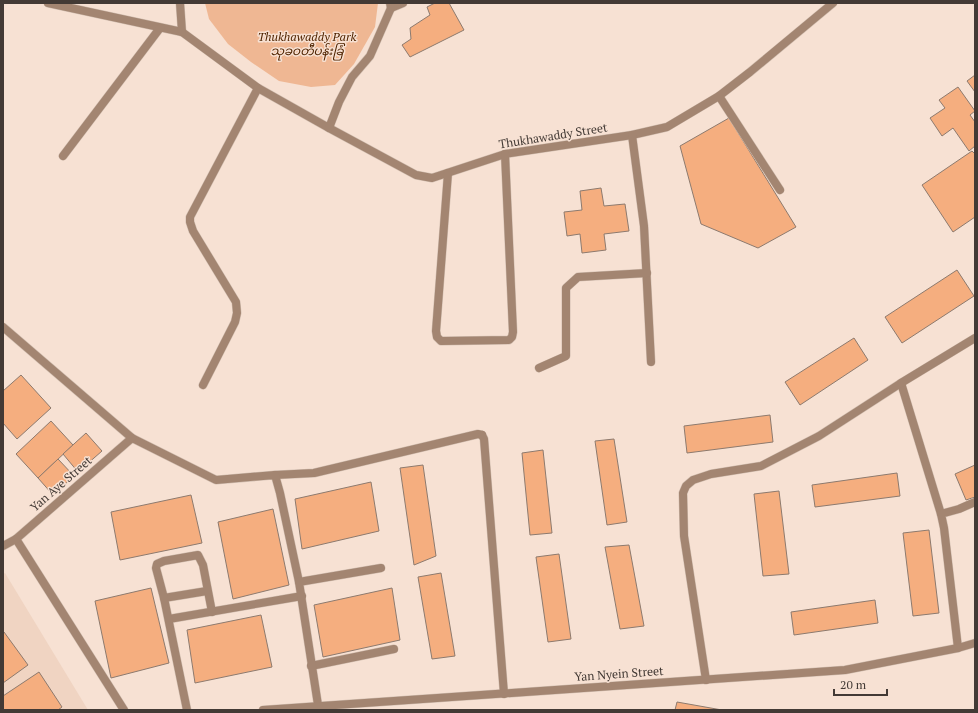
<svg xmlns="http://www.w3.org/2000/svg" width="978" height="713" viewBox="0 0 978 713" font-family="'PT Serif','Noto Sans Myanmar',serif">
<rect width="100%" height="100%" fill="#f7e1d3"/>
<polygon fill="#f0d4c2" points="5,573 88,710 3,710 3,574"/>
<polygon fill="#efb793" points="205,3 378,3 375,27 354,64 335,85 311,87 279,81 251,62 228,44 209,19"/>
<g fill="#f5ae7f" stroke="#8d7a6e">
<polygon points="435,3 449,3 464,30 410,57 402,45 411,39 410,28 430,15 427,7"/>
<polygon points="975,75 975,92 967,81"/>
<polygon points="958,87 975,111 970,115 975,122 975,146 969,151 953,128 942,136 930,118 945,108 939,100"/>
<polygon points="729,118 796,227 758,248 701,224 680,146"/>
<polygon points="972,151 975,154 975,217 953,232 922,185"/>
<polygon points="601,188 604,206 625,204 629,231 604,234 606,250 582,253 580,234 567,236 564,212 582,210 580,191"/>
<polygon points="957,270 974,296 902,343 885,317"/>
<polygon points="854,338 868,360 800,405 785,382"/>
<polygon points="21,375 51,408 17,439 3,423 3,391"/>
<polygon points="770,415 773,442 687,453 684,426"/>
<polygon points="51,421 73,445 38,478 16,454"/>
<polygon points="86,433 102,451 78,472 63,454"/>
<polygon points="614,439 627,522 607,525 595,441"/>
<polygon points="543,450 552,533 530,535 522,453"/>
<polygon points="58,459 74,476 53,495 38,478"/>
<polygon points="423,465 436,556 414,565 400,468"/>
<polygon points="975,465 975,497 966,500 955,474"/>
<polygon points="897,473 900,496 815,507 812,485"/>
<polygon points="371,482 379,531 302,549 295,499"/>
<polygon points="779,491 789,574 763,576 754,494"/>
<polygon points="191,495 202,543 120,560 111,512"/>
<polygon points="273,509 289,585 233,599 218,522"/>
<polygon points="929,530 939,613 913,616 903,533"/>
<polygon points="629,545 644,626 620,629 605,547"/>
<polygon points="559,554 571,639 548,642 536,557"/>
<polygon points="441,573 455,656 432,659 418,577"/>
<polygon points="151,588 169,663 111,678 95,601"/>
<polygon points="392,588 400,640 323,657 314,605"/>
<polygon points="875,600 878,623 794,635 791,612"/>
<polygon points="261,615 272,667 195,683 187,630"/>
<polygon points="4,632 28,665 3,683 3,633"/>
<polygon points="39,672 62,707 58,710 3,710 3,696"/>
<polygon points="677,702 722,710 675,710"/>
</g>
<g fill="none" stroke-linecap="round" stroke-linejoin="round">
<g stroke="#d3c0b3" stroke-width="9">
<g id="lane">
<polyline points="719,96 780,190"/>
<polyline points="275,475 314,473 478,434 482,435"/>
</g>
</g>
<g stroke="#d3c0b3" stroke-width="9">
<g id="street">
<polyline points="48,3 182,32 258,88 329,128 416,175 432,178 505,154 632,135 667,127 719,96 750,72 833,3"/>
<polyline points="180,3 182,32"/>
<polyline points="391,8 403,3"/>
<polyline points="329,128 339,102 352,77 370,56 391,8 390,3"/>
<polyline points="632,135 644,226 651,362"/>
<polyline points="63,156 160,28"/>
<polyline points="448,173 436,331 437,337 441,341 509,340 512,337 513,332 505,154"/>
<polyline points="3,327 132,438 216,480 275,475 280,493 299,582"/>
<polyline points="539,368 566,356 566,288 578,277 647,273"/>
<polyline points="901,383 941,514"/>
<polyline points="203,385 235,322 237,313 236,302 193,231 190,222 190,217 258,88"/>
<polyline points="482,435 484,439 504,694"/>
<polyline points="16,539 124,710"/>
<polyline points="3,546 16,539 132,438"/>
<polyline points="164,598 207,591"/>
<polyline points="169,619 302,596"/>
<polyline points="958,648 944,528 941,514 959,509 975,502"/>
<polyline points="311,666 394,649"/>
<polyline points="706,680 684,536 683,493 686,486 693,480 711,474 761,466 819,436 901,383 975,338"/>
<polyline points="318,705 299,582 381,568"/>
<polyline points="187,710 164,598 156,568 157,564 164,561 198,555 203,565 212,612"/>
<polyline points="263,710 845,670 958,648 975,643"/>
</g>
</g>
<use href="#lane" stroke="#a38571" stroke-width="8"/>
<use href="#street" stroke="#a38571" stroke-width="8"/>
</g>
<g text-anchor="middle" stroke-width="3" stroke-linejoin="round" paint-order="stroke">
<g font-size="12" font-style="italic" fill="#502400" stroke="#f7e1d3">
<text x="307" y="41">Thukhawaddy Park<tspan x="307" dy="14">သုခဝတီပန်းခြံ</tspan></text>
</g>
<g font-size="12" fill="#433a35" stroke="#f7e1d3">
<text transform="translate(553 136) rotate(-9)" y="4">Thukhawaddy Street</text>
<text transform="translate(61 484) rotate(-41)" y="4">Yan Aye Street</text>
<text transform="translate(619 674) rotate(-4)" y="4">Yan Nyein Street</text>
</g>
</g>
<rect width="978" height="713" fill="none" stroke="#433a35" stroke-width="8"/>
<path d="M834 689v6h53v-6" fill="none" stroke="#433a35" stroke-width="2"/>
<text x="840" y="689" font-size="12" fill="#433a35" stroke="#f7e1d3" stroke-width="3" paint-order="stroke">20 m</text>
</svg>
